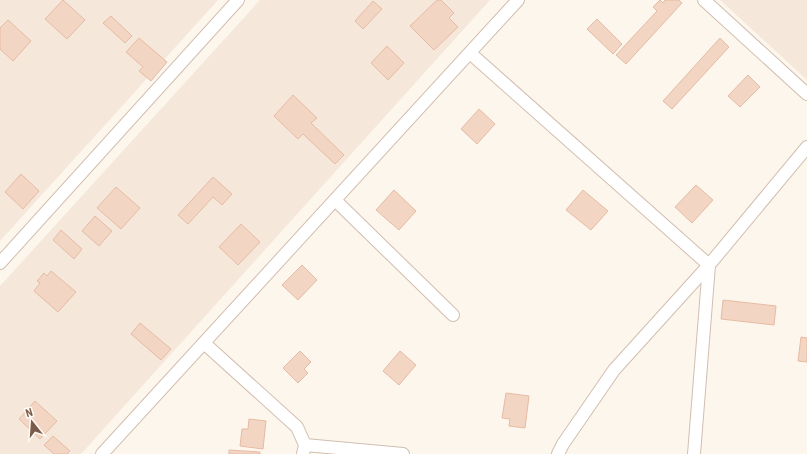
<svg xmlns="http://www.w3.org/2000/svg" width="807" height="454" viewBox="0 0 807 454" font-family="'Roboto Condensed',sans-serif">
<rect width="100%" height="100%" fill="#fdf6ec"/>
<g fill="#f5e8da">
<polygon points="0,0 218,0 0,241"/>
<polygon points="260,0 490,0 81,454 0,454 0,286"/>
<polygon points="720,0 807,0 807,80"/>
</g>
<g fill="#f3d5c3" stroke="#e6bba3">
<polygon points="63,0 85,20 67,39 45,19"/>
<polygon points="437,0 441,0 454,13 449,18 458,27 434,50 410,26"/>
<polygon points="660,0 663,3 665,0 679,0 682,3 626,64 616,55 657,11 653,7"/>
<polygon points="373,1 382,9 363,29 355,21"/>
<polygon points="111,16 132,36 125,43 103,23"/>
<polygon points="597,19 622,44 613,54 587,29"/>
<polygon points="8,20 31,41 13,61 0,49 0,28"/>
<polygon points="139,38 167,62 151,81 139,71 143,67 126,52"/>
<polygon points="720,38 729,47 672,109 663,101"/>
<polygon points="387,46 404,63 388,80 371,63"/>
<polygon points="748,75 760,87 740,107 728,96"/>
<polygon points="293,95 317,118 311,123 344,155 335,164 303,134 298,139 274,116"/>
<polygon points="479,109 495,124 477,144 461,129"/>
<polygon points="21,174 39,191 23,209 5,192"/>
<polygon points="213,177 232,194 222,205 213,197 188,224 178,215"/>
<polygon points="696,185 713,200 692,223 675,207"/>
<polygon points="116,187 140,208 121,229 97,208"/>
<polygon points="394,190 416,211 399,230 376,210"/>
<polygon points="583,190 608,211 591,230 566,210"/>
<polygon points="95,216 112,231 99,246 82,231"/>
<polygon points="241,224 260,242 238,265 219,247"/>
<polygon points="61,230 82,249 74,259 53,240"/>
<polygon points="302,265 317,280 298,300 282,285"/>
<polygon points="51,271 76,292 58,312 34,291 40,283 37,281 44,273 47,276"/>
<polygon points="723,300 776,306 774,325 721,319"/>
<polygon points="140,323 171,349 161,360 131,334"/>
<polygon points="801,337 807,338 807,362 798,361"/>
<polygon points="300,351 311,362 304,369 308,373 298,383 283,368"/>
<polygon points="400,351 416,365 399,385 383,371"/>
<polygon points="506,393 529,396 525,428 509,426 510,419 502,418"/>
<polygon points="35,401 57,421 40,439 19,419"/>
<polygon points="249,419 266,421 263,449 240,446 242,429 248,429"/>
<polygon points="53,436 70,451 67,454 54,454 44,445"/>
<polygon points="229,450 260,452 260,454 229,454"/>
</g>
<g fill="none" stroke-linecap="round" stroke-linejoin="round">
<g stroke="#d1beb0" stroke-width="14">
<g id="street">
<polyline points="704,0 807,94"/>
<polyline points="470,53 709,265"/>
<polyline points="335,200 453,315"/>
<polyline points="0,263 238,0"/>
<polyline points="204,343 297,427 305,445 303,454"/>
<polyline points="305,445 403,454"/>
<polyline points="102,454 518,0"/>
<polyline points="558,454 563,444 614,370 709,265 807,147"/>
<polyline points="694,454 709,265"/>
</g>
</g>
<use href="#street" stroke="#fff" stroke-width="12"/>
</g>
<g transform="translate(32 422) rotate(343)" stroke="#fffaf3" stroke-width="3" paint-order="stroke">
<path d="M0-3L7 15L0 10L-7 15Z" fill="#7a5c4d"/>
<text y="-6" font-size="11" font-weight="bold" text-anchor="middle" fill="#7a5c4d">N</text>
</g>
</svg>
